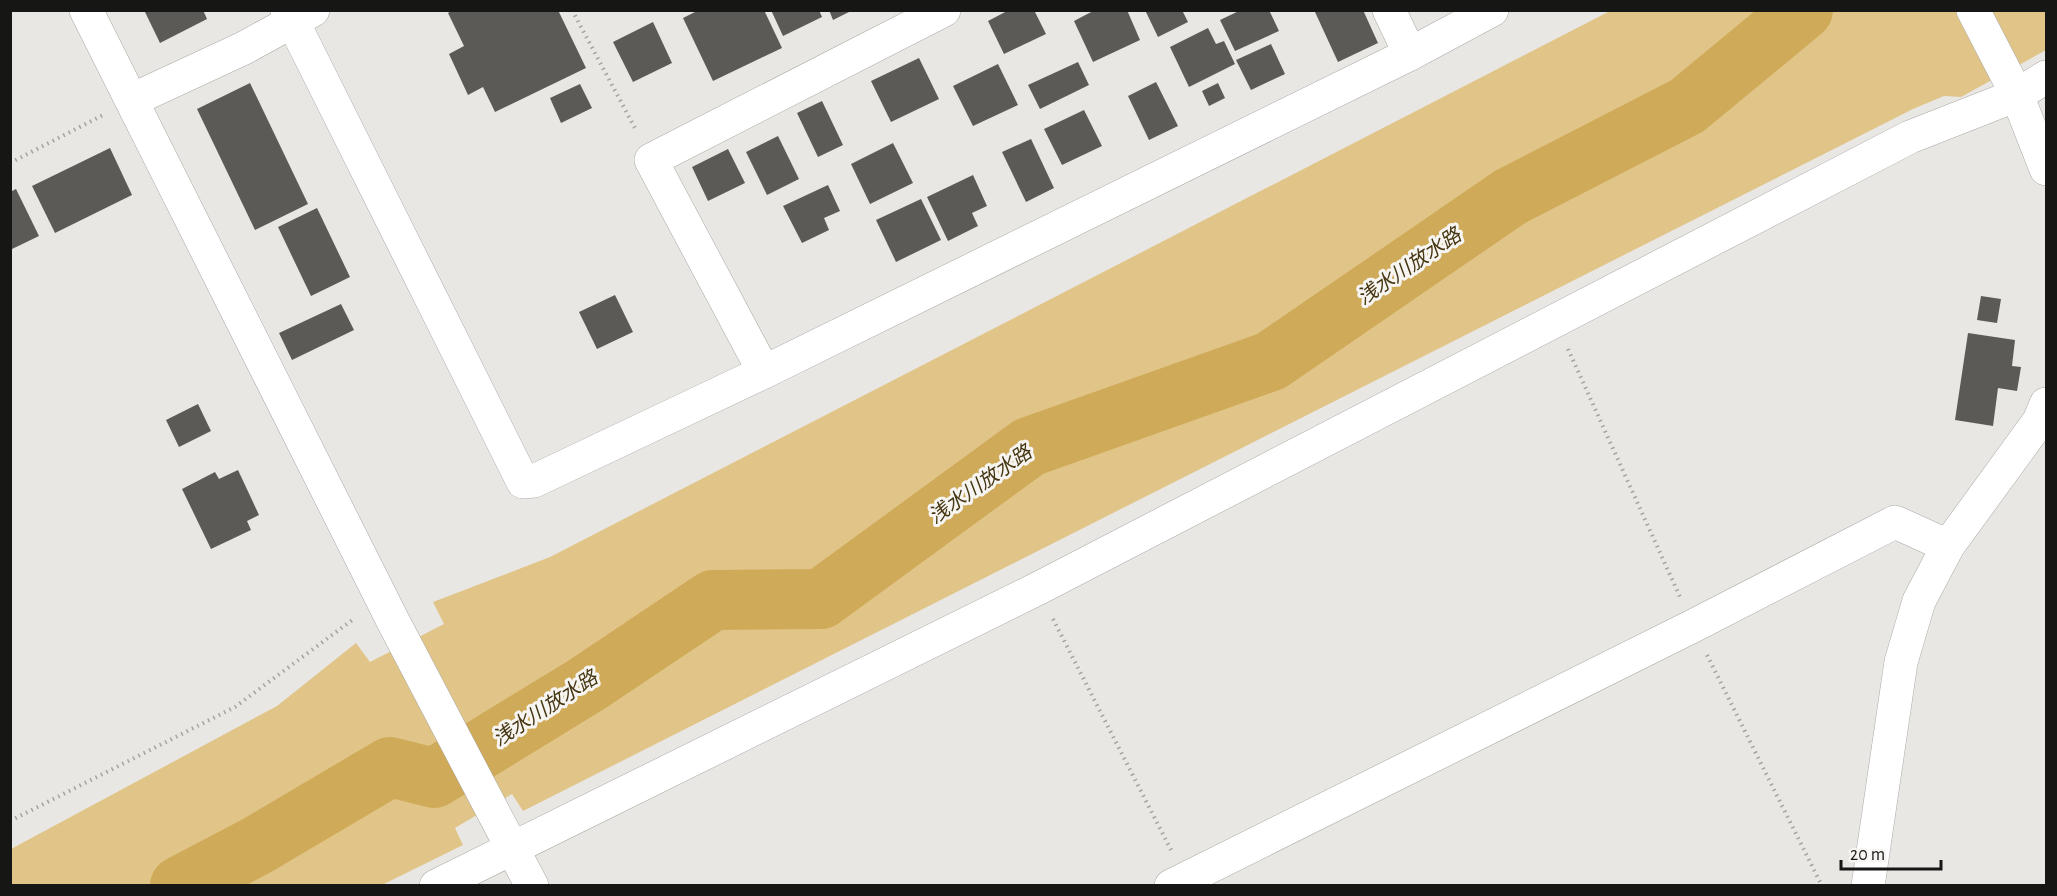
<svg xmlns="http://www.w3.org/2000/svg" width="2057" height="896" viewBox="0 0 2057 896" font-family="'Alegreya Sans','Noto Sans JP',sans-serif">
<rect width="100%" height="100%" fill="#e9e7e4"/>
<polygon fill="#e1c588" points="1610,11 2046,11 2046,50 1961,97 1944,96 1913,109 523,811 512,794 455,828 463,845 382,885 11,886 11,849 277,706 356,643 370,662 444,624 433,602 550,557"/>
<g fill="none" stroke-linecap="round" stroke-linejoin="round">
<polyline stroke="#cfaa58" stroke-width="60" points="180,886 258,845 390,767 434,778 586,685 713,600 821,599 1029,447 1271,361 1510,197 1687,106 1803,10"/>
</g>
<g fill="#5c5a57">
<polygon points="144,10 203,10 207,19 160,43"/>
<polygon points="453,10 558,10 586,68 495,112 483,87 468,95 449,54 464,46 448,13"/>
<polygon points="699,10 764,10 782,48 713,81 683,18"/>
<polygon points="771,10 819,10 822,17 783,36"/>
<polygon points="829,10 853,10 833,20"/>
<polygon points="1009,10 1034,10 1046,34 1004,54 988,21"/>
<polygon points="1095,10 1127,10 1140,40 1093,62 1074,21"/>
<polygon points="1145,10 1182,10 1188,22 1158,37"/>
<polygon points="1241,10 1269,10 1279,31 1235,51 1220,20"/>
<polygon points="1319,10 1363,10 1378,43 1338,62 1315,12"/>
<polygon points="653,22 672,63 633,82 613,42"/>
<polygon points="1208,28 1216,44 1224,41 1235,64 1189,87 1170,47"/>
<polygon points="1271,44 1285,74 1251,90 1236,60"/>
<polygon points="919,58 939,99 891,122 871,81"/>
<polygon points="1078,62 1089,85 1040,109 1028,85"/>
<polygon points="998,64 1018,105 973,126 953,86"/>
<polygon points="1156,82 1178,126 1149,140 1128,96"/>
<polygon points="250,83 308,204 255,230 197,109"/>
<polygon points="1218,83 1225,98 1209,106 1202,91"/>
<polygon points="580,84 592,108 561,123 550,98"/>
<polygon points="822,101 843,145 818,157 797,113"/>
<polygon points="1084,110 1102,146 1062,165 1044,129"/>
<polygon points="778,136 799,179 767,195 746,152"/>
<polygon points="1031,139 1054,188 1026,202 1002,152"/>
<polygon points="893,143 913,183 870,204 851,164"/>
<polygon points="110,148 132,195 55,233 32,186"/>
<polygon points="728,149 745,183 708,201 692,167"/>
<polygon points="973,175 987,206 972,213 978,226 948,241 927,197"/>
<polygon points="828,185 840,211 824,218 829,230 802,243 783,206"/>
<polygon points="16,189 39,236 10,250 10,192"/>
<polygon points="921,199 941,240 896,262 876,220"/>
<polygon points="317,208 350,277 311,296 278,227"/>
<polygon points="615,295 633,332 597,349 579,312"/>
<polygon points="1981,296 2001,299 1997,323 1977,320"/>
<polygon points="341,304 354,330 292,360 279,333"/>
<polygon points="1968,333 2015,340 2012,366 2021,367 2017,391 1998,388 1993,426 1955,420"/>
<polygon points="198,404 211,431 179,447 166,420"/>
<polygon points="238,470 259,515 247,521 251,530 211,549 182,489 215,472 219,479"/>
</g>
<g fill="none" stroke-linecap="round" stroke-linejoin="round">
<g stroke="#acaaa7" stroke-width="34">
<g id="minor">
<polyline points="86,10 394,623 532,886"/>
<polyline points="287,10 523,482 534,481 764,372 1410,54 1492,10"/>
<polyline points="1389,10 1410,54"/>
<polyline points="1973,10 2017,95 2046,169"/>
<polyline points="132,100 244,48 313,10"/>
<polyline points="764,372 651,160 944,10"/>
<polyline points="436,886 1037,589 1910,137 2017,95 2046,77"/>
<polyline points="1171,886 1693,626 1895,522 1948,546"/>
<polyline points="1868,886 1901,662 1919,601 1948,546 2039,421 2046,404"/>
</g>
</g>
<g stroke="#a4a3a0" stroke-width="4" stroke-dasharray="1.5 4.5" stroke-linecap="butt">
<polyline points="572,10 636,130"/>
<polyline points="10,163 103,115"/>
<polyline points="1568,349 1680,597"/>
<polyline points="1053,619 1171,850"/>
<polyline points="1707,655 1822,886"/>
<polyline points="10,821 235,707 355,618"/>
</g>
<use href="#minor" stroke="#fff" stroke-width="33"/>
</g>
<g text-anchor="middle" stroke-width="6" stroke-linejoin="round" paint-order="stroke">
<g font-size="20" font-style="italic" fill="#463612" stroke="#f7f5f1">
<text transform="translate(1409 266) rotate(-34)" y="7">浅水川放水路</text>
<text transform="translate(980 484) rotate(-35)" y="7">浅水川放水路</text>
<text transform="translate(545 708) rotate(-33)" y="7">浅水川放水路</text>
</g>
</g>
<rect width="2057" height="896" fill="none" stroke="#161614" stroke-width="24"/>
<path d="M1841 860v9h100v-9" fill="none" stroke="#161614" stroke-width="3"/>
<text x="1850" y="860" font-size="18" fill="#161614" stroke="#f7f5f1" stroke-width="4.5" paint-order="stroke">20 m</text>
</svg>
